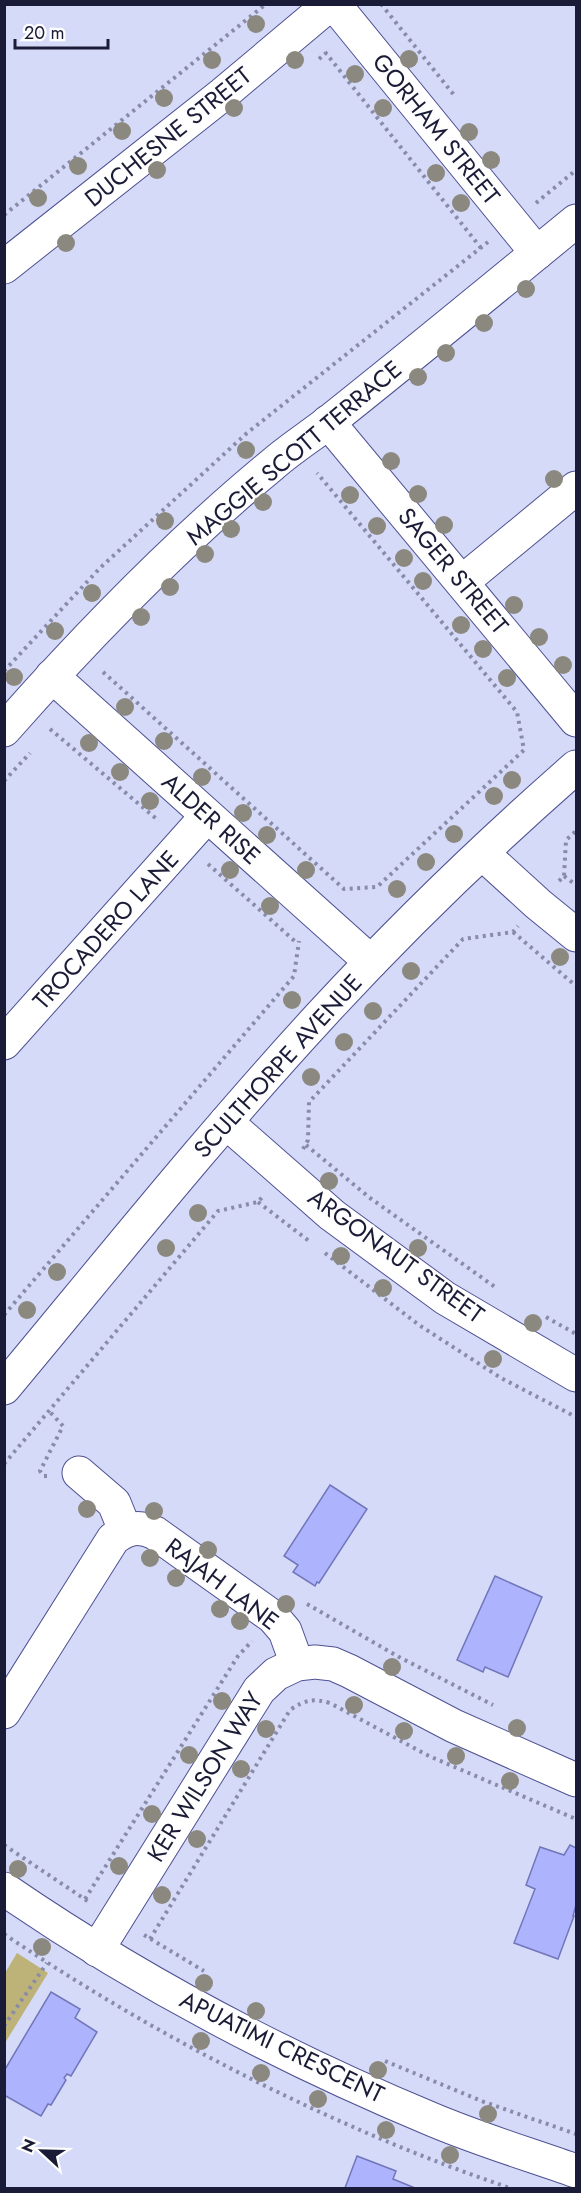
<svg xmlns="http://www.w3.org/2000/svg" width="581" height="2193" viewBox="0 0 581 2193" font-family="Jost,sans-serif">
<rect width="100%" height="100%" fill="#d6daf9"/>
<polygon fill="#bdb277" points="17,1953 48,1973 5,2043 5,1973"/>
<g fill="#adb4fd" stroke="#7176ba" stroke-width="1.5">
<polygon points="330,1485 367,1509 319,1583 317,1582 315,1586 293,1572 298,1565 284,1556"/>
<polygon points="495,1576 542,1597 508,1677 485,1667 483,1672 457,1660"/>
<polygon points="570,1845 576,1848 576,1905 573,1916 574,1916 558,1959 514,1943 535,1889 526,1885 540,1847 564,1855"/>
<polygon points="51,1992 80,2009 75,2018 97,2032 71,2076 67,2074 64,2078 66,2080 51,2105 48,2104 41,2116 4,2095 4,2071"/>
<polygon points="357,2156 396,2171 393,2179 415,2188 345,2188"/>
</g>
<g fill="none" stroke-linecap="round" stroke-linejoin="round">
<g stroke="#4e5191" stroke-width="35">
<g id="minor">
<polyline points="334,4 537,253"/>
<polyline points="4,267 223,94 330,4"/>
<polyline points="328,422 576,720"/>
<polyline points="462,582 576,488"/>
<polyline points="52,676 371,962"/>
<path d="M4,730C87,636 175,545 272,465C290,449 311,436 330,421C413,355 494,288 576,221"/>
<polyline points="482,853 538,904 576,935"/>
<polyline points="4,1043 207,816"/>
<polyline points="226,1122 332,1215 445,1298 576,1375"/>
<path d="M4,1388C109,1262 211,1134 322,1014C402,927 487,845 576,767"/>
<polyline points="79,1473 114,1503 125,1530"/>
<path d="M4,1712L113,1539C126,1528 139,1525 155,1533L273,1617L285,1631L297,1664"/>
<path d="M4,1889C138,1981 282,2057 431,2119C478,2139 528,2154 576,2171"/>
<polyline points="97,1950 259,1690 276,1674 297,1664 315,1662 333,1664 349,1671 454,1726 576,1780"/>
</g>
</g>
<g stroke="#898ca9" stroke-width="4" stroke-dasharray="3 4.5" stroke-linecap="butt">
<polyline points="381,4 454,95"/>
<polyline points="325,52 481,248"/>
<polyline points="319,59 326,53"/>
<polyline points="536,203 576,170"/>
<polyline points="4,215 266,4"/>
<polyline points="4,671 100,568 247,433 488,242"/>
<polyline points="103,672 344,889 377,887 524,750 517,712 317,473"/>
<polyline points="50,729 159,821"/>
<polyline points="4,781 30,753"/>
<polyline points="208,864 297,943"/>
<polyline points="564,876 576,885"/>
<polyline points="559,881 564,876 566,840 576,831"/>
<polyline points="513,932 576,986"/>
<polyline points="306,1145 370,1198 495,1287"/>
<polyline points="303,1149 308,1140 309,1102 463,939 513,932 518,926"/>
<polyline points="258,1202 309,1241"/>
<polyline points="325,1253 419,1325 501,1378 576,1417"/>
<polyline points="4,1315 294,976 299,941"/>
<polyline points="546,1317 576,1334"/>
<polyline points="4,1464 218,1211 258,1202 263,1196"/>
<polyline points="47,1476 44,1476 40,1471 63,1426 50,1412"/>
<polyline points="307,1604 399,1657 493,1705"/>
<polyline points="4,1845 89,1902"/>
<polyline points="85,1899 238,1656 252,1641"/>
<path d="M4,1934C158,2038 335,2129 510,2188"/>
<polyline points="144,1935 204,1971"/>
<path d="M150,1939L290,1710C305,1700 313,1698 330,1703L429,1756L576,1819"/>
<polyline points="4,2026 47,1963"/>
<polyline points="385,2061 484,2102 576,2134"/>
</g>
<use href="#minor" stroke="#fff" stroke-width="33"/>
</g>
<g fill="#8b897f">
<circle cx="256" cy="24" r="9"/>
<circle cx="409" cy="59" r="9"/>
<circle cx="212" cy="60" r="9"/>
<circle cx="295" cy="60" r="9"/>
<circle cx="355" cy="74" r="9"/>
<circle cx="164" cy="98" r="9"/>
<circle cx="234" cy="108" r="9"/>
<circle cx="383" cy="108" r="9"/>
<circle cx="122" cy="131" r="9"/>
<circle cx="469" cy="132" r="9"/>
<circle cx="491" cy="160" r="9"/>
<circle cx="78" cy="166" r="9"/>
<circle cx="157" cy="170" r="9"/>
<circle cx="436" cy="173" r="9"/>
<circle cx="38" cy="198" r="9"/>
<circle cx="461" cy="203" r="9"/>
<circle cx="66" cy="243" r="9"/>
<circle cx="526" cy="289" r="9"/>
<circle cx="484" cy="323" r="9"/>
<circle cx="446" cy="353" r="9"/>
<circle cx="418" cy="377" r="9"/>
<circle cx="246" cy="450" r="9"/>
<circle cx="391" cy="461" r="9"/>
<circle cx="554" cy="479" r="9"/>
<circle cx="418" cy="494" r="9"/>
<circle cx="350" cy="495" r="9"/>
<circle cx="263" cy="502" r="9"/>
<circle cx="165" cy="521" r="9"/>
<circle cx="444" cy="525" r="9"/>
<circle cx="377" cy="526" r="9"/>
<circle cx="231" cy="529" r="9"/>
<circle cx="205" cy="554" r="9"/>
<circle cx="404" cy="558" r="9"/>
<circle cx="423" cy="581" r="9"/>
<circle cx="170" cy="587" r="9"/>
<circle cx="92" cy="593" r="9"/>
<circle cx="514" cy="605" r="9"/>
<circle cx="141" cy="617" r="9"/>
<circle cx="461" cy="625" r="9"/>
<circle cx="55" cy="631" r="9"/>
<circle cx="539" cy="637" r="9"/>
<circle cx="483" cy="649" r="9"/>
<circle cx="563" cy="665" r="9"/>
<circle cx="14" cy="677" r="9"/>
<circle cx="507" cy="678" r="9"/>
<circle cx="125" cy="707" r="9"/>
<circle cx="164" cy="741" r="9"/>
<circle cx="89" cy="743" r="9"/>
<circle cx="120" cy="772" r="9"/>
<circle cx="202" cy="777" r="9"/>
<circle cx="512" cy="780" r="9"/>
<circle cx="494" cy="796" r="9"/>
<circle cx="150" cy="801" r="9"/>
<circle cx="243" cy="813" r="9"/>
<circle cx="454" cy="834" r="9"/>
<circle cx="267" cy="835" r="9"/>
<circle cx="426" cy="862" r="9"/>
<circle cx="230" cy="870" r="9"/>
<circle cx="306" cy="870" r="9"/>
<circle cx="397" cy="889" r="9"/>
<circle cx="270" cy="906" r="9"/>
<circle cx="560" cy="957" r="9"/>
<circle cx="411" cy="971" r="9"/>
<circle cx="292" cy="1000" r="9"/>
<circle cx="373" cy="1011" r="9"/>
<circle cx="344" cy="1042" r="9"/>
<circle cx="311" cy="1077" r="9"/>
<circle cx="329" cy="1181" r="9"/>
<circle cx="198" cy="1213" r="9"/>
<circle cx="166" cy="1248" r="9"/>
<circle cx="418" cy="1248" r="9"/>
<circle cx="341" cy="1256" r="9"/>
<circle cx="57" cy="1272" r="9"/>
<circle cx="383" cy="1288" r="9"/>
<circle cx="27" cy="1310" r="9"/>
<circle cx="533" cy="1323" r="9"/>
<circle cx="493" cy="1359" r="9"/>
<circle cx="87" cy="1509" r="9"/>
<circle cx="154" cy="1511" r="9"/>
<circle cx="208" cy="1550" r="9"/>
<circle cx="150" cy="1558" r="9"/>
<circle cx="176" cy="1578" r="9"/>
<circle cx="286" cy="1604" r="9"/>
<circle cx="220" cy="1609" r="9"/>
<circle cx="240" cy="1621" r="9"/>
<circle cx="392" cy="1667" r="9"/>
<circle cx="222" cy="1701" r="9"/>
<circle cx="354" cy="1705" r="9"/>
<circle cx="517" cy="1728" r="9"/>
<circle cx="266" cy="1729" r="9"/>
<circle cx="404" cy="1731" r="9"/>
<circle cx="189" cy="1755" r="9"/>
<circle cx="456" cy="1756" r="9"/>
<circle cx="241" cy="1769" r="9"/>
<circle cx="510" cy="1781" r="9"/>
<circle cx="152" cy="1814" r="9"/>
<circle cx="197" cy="1839" r="9"/>
<circle cx="119" cy="1866" r="9"/>
<circle cx="18" cy="1869" r="9"/>
<circle cx="162" cy="1895" r="9"/>
<circle cx="42" cy="1947" r="9"/>
<circle cx="204" cy="1983" r="9"/>
<circle cx="256" cy="2011" r="9"/>
<circle cx="201" cy="2041" r="9"/>
<circle cx="378" cy="2070" r="9"/>
<circle cx="261" cy="2073" r="9"/>
<circle cx="318" cy="2099" r="9"/>
<circle cx="488" cy="2114" r="9"/>
<circle cx="386" cy="2130" r="9"/>
<circle cx="450" cy="2155" r="9"/>
</g>
<g text-anchor="middle" stroke-width="4.5" stroke-linejoin="round" paint-order="stroke">
<g font-size="24" fill="#1a1b36" stroke="#fefefe">
<text transform="translate(436 129) rotate(51)" y="8">GORHAM STREET</text>
<text transform="translate(168 137) rotate(-39)" y="8">DUCHESNE STREET</text>
<text transform="translate(294 453) rotate(-40)" y="8">MAGGIE SCOTT TERRACE</text>
<text transform="translate(453 571) rotate(50)" y="8">SAGER STREET</text>
<text transform="translate(211 819) rotate(42)" y="8">ALDER RISE</text>
<text transform="translate(106 930) rotate(-48)" y="8">TROCADERO LANE</text>
<text transform="translate(278 1066) rotate(-48)" y="8">SCULTHORPE AVENUE</text>
<text transform="translate(396 1256) rotate(36)" y="8">ARGONAUT STREET</text>
<text transform="translate(222 1584) rotate(37)" y="8">RAJAH LANE</text>
<text transform="translate(205 1777) rotate(-58)" y="8">KER WILSON WAY</text>
<text transform="translate(282 2047) rotate(26)" y="8">APUATIMI CRESCENT</text>
</g>
</g>
<rect width="581" height="2193" fill="none" stroke="#1a1b36" stroke-width="12"/>
<g transform="translate(42 2151) rotate(292)" stroke="#fefefe" stroke-width="4.5" paint-order="stroke">
<path d="M0-4.5L10 22L0 15L-10 22Z" fill="#1a1b36"/>
<text y="-9" font-size="16" font-weight="bold" text-anchor="middle" fill="#1a1b36">N</text>
</g>
<path d="M15 39v9h93v-9" fill="none" stroke="#1a1b36" stroke-width="3"/>
<text x="24" y="39" font-size="18" fill="#1a1b36" stroke="#fefefe" stroke-width="4.5" paint-order="stroke">20 m</text>
</svg>
